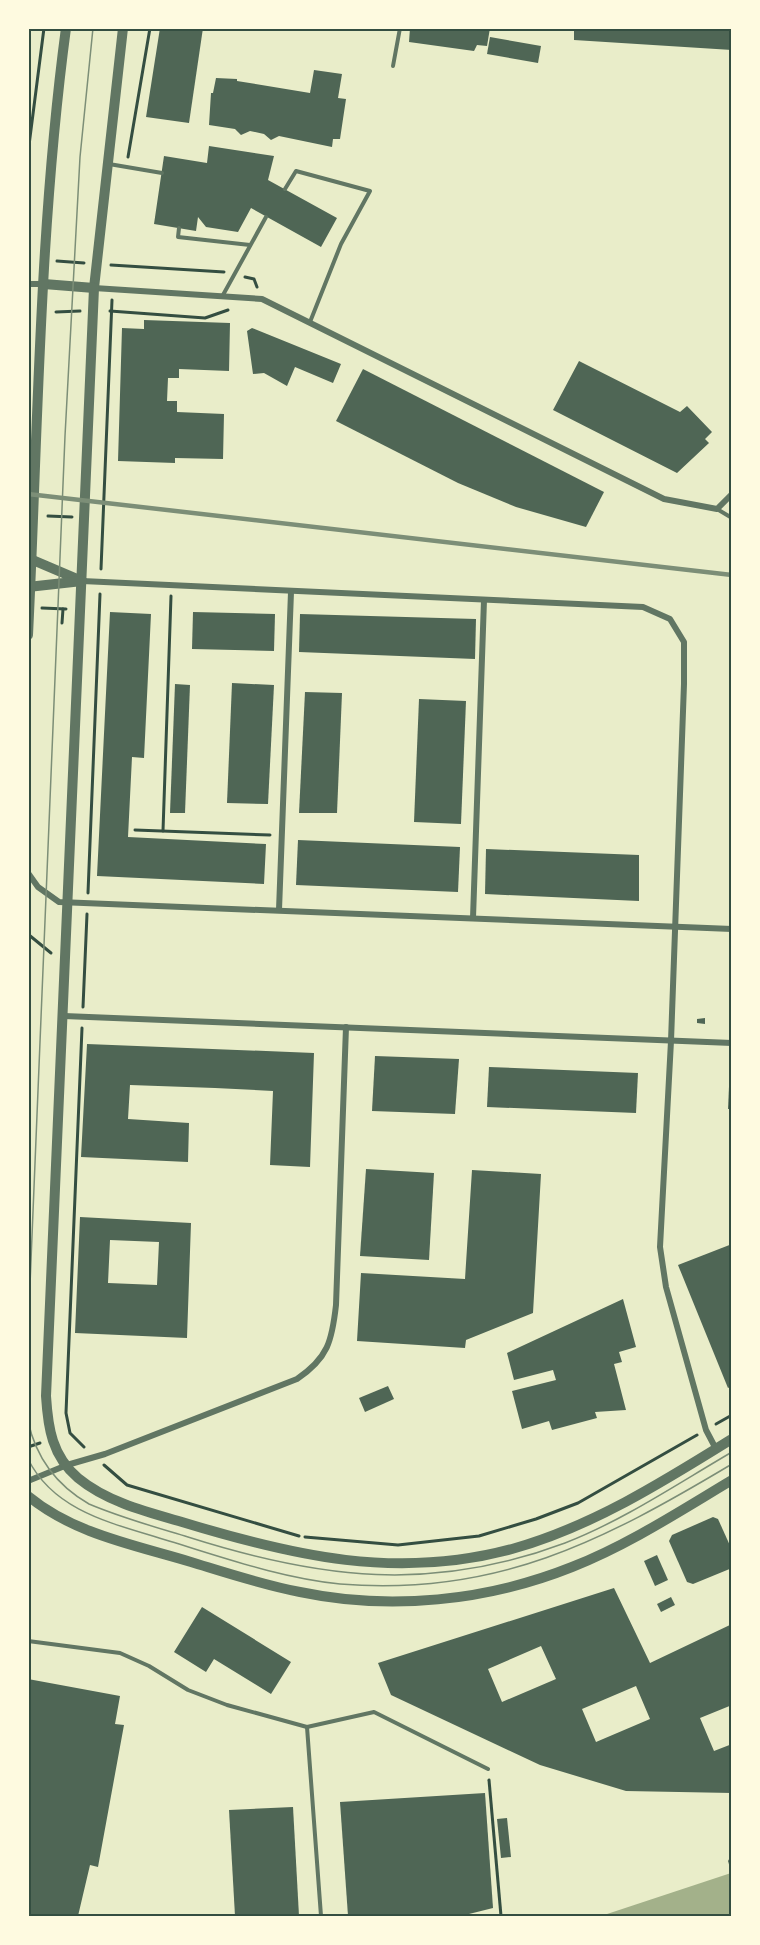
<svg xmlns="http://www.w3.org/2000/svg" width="760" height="1945" viewBox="0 0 760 1945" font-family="'Space Grotesk',sans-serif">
<rect width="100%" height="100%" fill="#e9edc9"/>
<polygon fill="#a3b18a" points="731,1873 731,1916 601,1916"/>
<g fill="#4f6655" fill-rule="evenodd">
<polygon points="160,28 203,28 189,123 146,117"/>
<polygon points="410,28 490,28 487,46 477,45 474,51 409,42"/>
<polygon points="574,28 732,28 732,50 574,40"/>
<polygon points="490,37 541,46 538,63 487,54"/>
<polygon points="314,70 342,74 338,98 346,99 340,139 333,139 332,147 279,136 271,140 264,134 250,131 241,135 235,129 209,125 211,93 213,93 216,78 237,79 237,81 310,93"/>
<polygon points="209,146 274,156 268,180 337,218 321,247 251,208 238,232 206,227 198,217 196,231 154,224 164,156 207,163"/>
<polygon points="144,320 230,323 229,371 179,369 179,378 168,378 167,401 177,401 177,412 224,414 223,459 175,458 175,463 118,461 122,328 144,329"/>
<polygon points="252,328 341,364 333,383 295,367 287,386 264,373 253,374 247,331"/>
<polygon points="579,361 680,412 687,406 712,432 705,439 709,443 677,473 553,410"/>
<polygon points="363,369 604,492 586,527 516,507 458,483 336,421"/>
<polygon points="110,612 151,614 144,758 132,757 128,837 266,844 264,884 97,876"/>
<polygon points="193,612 275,614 274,651 192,649"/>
<polygon points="300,614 476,619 475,659 299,652"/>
<polygon points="232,683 274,685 268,804 227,803"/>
<polygon points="175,684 190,685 185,813 170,813"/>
<polygon points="305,692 342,693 337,813 299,813"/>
<polygon points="419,699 466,701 461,824 414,822"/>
<polygon points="298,840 460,847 458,892 296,885"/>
<polygon points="486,849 639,855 639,901 485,894"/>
<polygon points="705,1018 705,1024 697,1023 697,1019"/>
<polygon points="87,1044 314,1053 310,1167 270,1165 273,1091 215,1088 130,1085 128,1119 189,1123 188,1162 81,1157"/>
<polygon points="375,1056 459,1059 455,1114 372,1111"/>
<polygon points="730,1064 732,1064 732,1109 728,1109"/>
<polygon points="489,1067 638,1073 636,1113 487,1107"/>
<polygon points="366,1169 434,1173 429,1260 360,1256"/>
<polygon points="472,1170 541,1174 533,1313 466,1340 465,1348 357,1341 361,1273 465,1279"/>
<path d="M80,1217L191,1223L187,1338L75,1333ZM110,1240L159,1242L157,1285L108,1283Z"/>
<polygon points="732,1244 732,1386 728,1388 678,1265"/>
<polygon points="623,1299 636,1347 619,1352 622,1362 614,1364 626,1410 595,1412 597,1418 552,1430 549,1421 522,1429 512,1391 556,1380 553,1370 514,1380 507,1353"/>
<polygon points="388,1386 394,1399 365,1412 359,1398"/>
<polygon points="713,1517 718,1519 732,1550 732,1568 693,1584 687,1582 669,1541 672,1535"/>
<polygon points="657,1555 668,1580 655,1586 644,1561"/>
<path d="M614,1588L650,1663L732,1624V1705L700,1718L714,1751L732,1744V1793L626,1791L540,1765L391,1695L378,1663ZM541,1646L556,1679L502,1702L488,1669ZM636,1686L650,1719L596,1742L582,1709Z"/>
<polygon points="671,1597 675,1605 661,1612 657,1604"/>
<polygon points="202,1607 291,1662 271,1694 214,1659 206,1672 174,1652"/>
<polygon points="28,1679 120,1696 115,1724 124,1725 98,1867 90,1865 78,1916 28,1916"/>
<polygon points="485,1793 493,1908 461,1916 348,1916 340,1802"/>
<polygon points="293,1807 299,1916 235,1916 229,1810"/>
<polygon points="507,1818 511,1857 501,1858 497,1819"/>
<polygon points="732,1854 732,1871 731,1871 728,1861"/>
</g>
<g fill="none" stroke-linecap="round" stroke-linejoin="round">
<g stroke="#344e41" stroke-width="3">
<polyline points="28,153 44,28"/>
<polyline points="128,157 150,28"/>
<polyline points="57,261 84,263"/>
<polyline points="111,265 224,272"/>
<polyline points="245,277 254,279 257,287"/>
<polyline points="110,311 205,318 228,310"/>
<polyline points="56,312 80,311"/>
<polyline points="48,516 72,517"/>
<polyline points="101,569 112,300"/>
<polyline points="42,608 66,609"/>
<polyline points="62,623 63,609"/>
<polyline points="135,830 270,835"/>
<polyline points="163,831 171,596"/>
<polyline points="88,893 100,594"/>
<polyline points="28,949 29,935 51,953"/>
<polyline points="83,1007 87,914"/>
<polyline points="82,1028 66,1413 70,1433 84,1447"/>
<polyline points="716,1424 732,1415"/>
<polyline points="28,1447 40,1443"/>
<polyline points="104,1465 127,1485 299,1536"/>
<polyline points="305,1537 398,1545 479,1536 536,1519 578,1503 697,1435"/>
<polyline points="489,1780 501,1916"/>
</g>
<g stroke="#617663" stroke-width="4">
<polyline points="393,66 400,28"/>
<polyline points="109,164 162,173"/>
<polyline points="285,189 296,171 370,191 341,244 310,322"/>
<polyline points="179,228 178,237 250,245"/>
<polyline points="223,295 266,217"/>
<polyline points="717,509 732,518"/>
<polyline points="28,1641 120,1653 149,1666 188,1690 227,1705 307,1727 374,1712 488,1769"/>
<polyline points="307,1727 321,1916"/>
</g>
<g stroke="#617663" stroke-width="6">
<polyline points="28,284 44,284"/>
<polyline points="94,288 262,299 664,499 717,509 732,494"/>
<polyline points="82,581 643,607 670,619 684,642 684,684 671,1041 660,1247 666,1287 706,1430 716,1449"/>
<polyline points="28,873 38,887 59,902 732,929"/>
<polyline points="279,910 291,592"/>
<polyline points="473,918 484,600"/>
<polyline points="64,1016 732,1043"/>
<path d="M28,1481L67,1465L105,1454L297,1379C328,1358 332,1341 336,1305L346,1027"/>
</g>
<g stroke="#617663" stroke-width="10">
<path d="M123,28L94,288L46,1396C48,1428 52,1456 78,1478C107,1502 147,1512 182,1522C293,1556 397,1580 512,1549C591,1527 663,1482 732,1439"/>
<polyline points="44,284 94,288"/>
<polyline points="28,558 82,581"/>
<polyline points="28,587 82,581"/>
<path d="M28,635C38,432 39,230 66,28"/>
<path d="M28,1496C74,1534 135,1545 191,1562C227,1573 263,1585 300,1592C390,1611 487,1601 572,1567C628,1545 680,1511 732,1480"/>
</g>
<g stroke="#7c8e77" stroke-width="1.5">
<polyline points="28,1333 65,436 80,157 93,28"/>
<path d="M28,1421C36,1458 56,1485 89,1504C122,1518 155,1527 188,1537C320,1579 432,1593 565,1543C624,1520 677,1484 732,1452"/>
<path d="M28,1459C55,1513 116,1524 169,1541C225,1558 281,1578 340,1584C496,1597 603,1541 732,1464"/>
</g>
<polyline stroke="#7c8e77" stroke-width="4.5" points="28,494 732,575"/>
</g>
<rect width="760" height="1945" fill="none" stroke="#fefae0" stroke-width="60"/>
<rect x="30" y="30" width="700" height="1885" fill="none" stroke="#344e41" stroke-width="2"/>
</svg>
